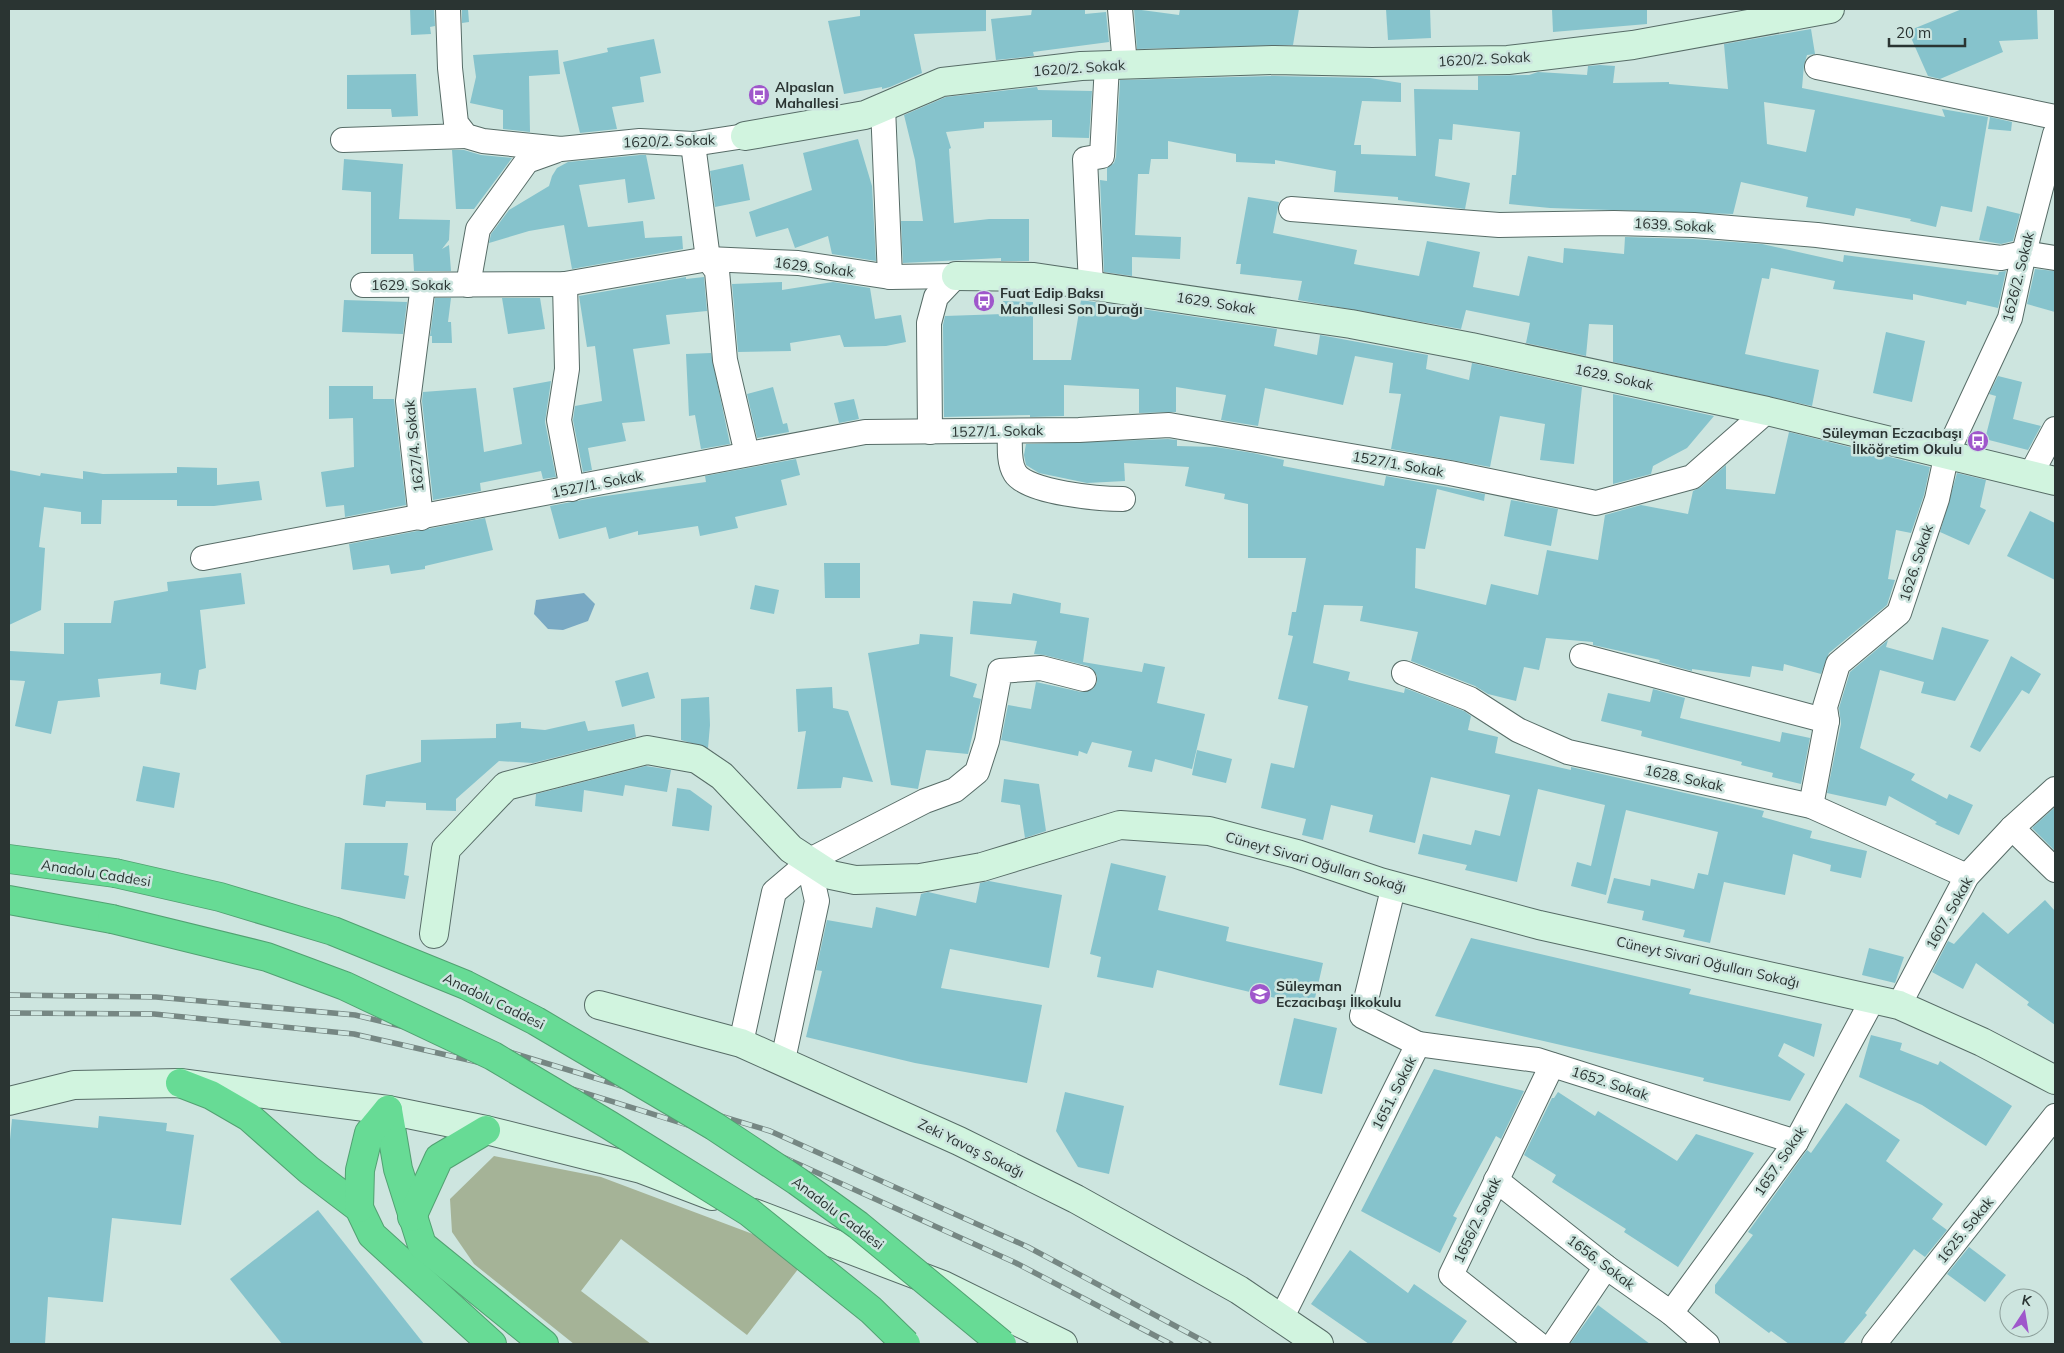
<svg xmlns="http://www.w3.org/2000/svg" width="2064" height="1353" viewBox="0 0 2064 1353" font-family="Mulish,sans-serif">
<rect width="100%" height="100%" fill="#cde5df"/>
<polygon fill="#a5b397" points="494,1156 601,1177 809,1255 747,1335 621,1239 581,1291 651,1344 574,1344 474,1264 452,1232 450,1199"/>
<polygon fill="#79a9c3" points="584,593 595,604 588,621 563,630 548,629 534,614 536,600"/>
<g fill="#86c3cc" fill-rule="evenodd">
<polygon points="410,9 434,9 435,26 430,27 431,34 411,35"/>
<polygon points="462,9 468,9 469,22 462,23"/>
<polygon points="860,9 986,9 986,31 914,34 922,73 890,87 882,89 882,87 844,94 828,21 860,16"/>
<polygon points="1032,9 1085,9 1085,14 1106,12 1109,42 1033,52 1034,56 996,60 991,19 1031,15"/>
<polygon points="1134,9 1179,15 1180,9 1299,9 1293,45 1137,49"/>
<polygon points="1386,9 1430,9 1431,38 1388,40"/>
<polygon points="1552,9 1647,9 1647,24 1553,32"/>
<polygon points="1962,9 2037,9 2038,39 1999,41 2003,52 1940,79 1928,76 1908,31"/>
<path d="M1811,29L1815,54L1807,55L1804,65L1802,88L1945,117L1942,109L1988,117L1972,212L1941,206L1936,227L1910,221L1911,219L1856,208L1854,216L1806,207L1808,197L1741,182L1733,214L1550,208L1509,204L1512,175H1516L1520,132L1453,124L1452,140L1439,139L1435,176L1470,183L1465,209L1398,200V197L1334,192L1336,171L1275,160V164L1236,162V154L1168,141V159H1151L1149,174H1138L1135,235L1181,237L1180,259L1132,257V276L1104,272L1100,180L1107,181V168L1114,163L1116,157L1120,80L1274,76L1370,78L1401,83V102L1362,101L1354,145H1361V154L1416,156L1414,89L1478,90V76L1529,75L1538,72L1587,75L1588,66L1600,65L1615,66L1613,83L1669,82V84L1728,89L1724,44ZM1764,102L1815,110L1806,152L1767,144Z"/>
<polygon points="654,39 661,73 640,77 644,102 612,107 617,129 580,133 563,62 608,52 607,48"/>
<polygon points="558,50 560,74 529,76 530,132 503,129 503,110 470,103 476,77 473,55"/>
<polygon points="416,74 418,116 392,117 391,109 347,109 347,75"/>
<polygon points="1037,87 1038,90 1092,91 1089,138 1052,137 1052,120 984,122 984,128 946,132 951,148 949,149 954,223 989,219 1029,219 1029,261 1001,261 1001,258 903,263 901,221 923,221 915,160 904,115 946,97"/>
<polygon points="1990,117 2012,122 2011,131 1988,129"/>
<polygon points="858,139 872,186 876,261 832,254 828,236 795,248 788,228 756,237 749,212 812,190 803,153"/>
<polygon points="452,150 464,150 481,155 512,158 474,209 456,209"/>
<polygon points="640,155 646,155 655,199 628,203 625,179 579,185 588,227 643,221 645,238 682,236 683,249 572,269 564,225 529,231 489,243 491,234 509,210 549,186 552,176 557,168 568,162"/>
<polygon points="344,159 403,164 399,219 450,220 449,240 442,249 449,245 451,271 414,271 413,254 371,254 371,192 342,190"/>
<polygon points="743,164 750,200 715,207 710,171"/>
<polygon points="1248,197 1279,202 1273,233 1357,250 1354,264 1419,276 1427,241 1480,252 1473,287 1519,296 1528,256 1563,263 1564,248 1624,254 1625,237 1693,239 1762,244 1843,262 1844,255 1998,275 1999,272 2006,271 1998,308 1967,301 1966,305 1913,294 1913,300 1833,289 1835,281 1771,268 1769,279 1762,278 1745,354 1819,370 1812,406 1613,362 1613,325 1589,324 1586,356 1526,343 1530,323 1466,310 1461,329 1298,300 1302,281 1240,274 1241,264 1236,264"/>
<polygon points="1987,206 2020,214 2013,241 2001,244 1979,240"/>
<polygon points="2035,269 2055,271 2055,312 2027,304"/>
<polygon points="686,277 686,279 704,277 707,311 666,315 670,344 633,349 645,421 622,423 626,441 588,448 592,470 583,472 573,420 575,406 602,401 595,346 587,347 579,296"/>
<polygon points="782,282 782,290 833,282 870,288 875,319 901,315 906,342 886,346 844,347 840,335 790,343 791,351 738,352 732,284"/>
<polygon points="435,298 451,298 448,322 451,322 452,343 432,343 432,336 430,336"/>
<polygon points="502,298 540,298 545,329 508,334"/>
<polygon points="344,300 407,302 403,334 342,332"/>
<polygon points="1081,300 1277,329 1274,346 1317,355 1320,335 1428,355 1426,369 1469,380 1472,363 1582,387 1574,464 1540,460 1545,424 1500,416 1490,467 1391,449 1401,394 1389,393 1393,363 1355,356 1343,405 1265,388 1258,426 1221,420 1226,395 1176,387 1176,412 1139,413 1139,389 1064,385 1064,416 1030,417 1030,415 944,417 943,325 945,316 1003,314 1003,301 1033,302 1033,360 1071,360"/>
<polygon points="1886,332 1925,341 1912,402 1873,393"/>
<polygon points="711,353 730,444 701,449 695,415 689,416 686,354"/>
<polygon points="1998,376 2022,382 2013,419 2041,426 2028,450 1985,439 1996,396 1989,394"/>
<polygon points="551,381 545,422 556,477 543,479 541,471 480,483 481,491 433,500 422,401 423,392 476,388 484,452 522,444 513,388"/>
<polygon points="329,386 373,386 373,399 394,399 406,505 345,517 344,505 326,507 321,472 354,467 353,418 329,419"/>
<polygon points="773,387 783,424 787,423 789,432 757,438 747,394"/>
<polygon points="1613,394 1714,416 1687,448 1653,466 1651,474 1613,484"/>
<polygon points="854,399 859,419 839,423 834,403"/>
<polygon points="1789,432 1930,467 1924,495 1911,533 1896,530 1888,579 1895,580 1887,605 1829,653 1821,674 1784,664 1783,671 1752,666 1750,677 1692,669 1692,671 1659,662 1660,660 1593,645 1593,642 1546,638 1539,670 1524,667 1516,701 1488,694 1475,686 1411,661 1418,632 1360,621 1363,606 1324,605 1313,663 1350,672 1348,680 1404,693 1405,688 1464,711 1471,716 1468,730 1498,737 1495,753 1571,770 1571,767 1764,811 1762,817 1812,831 1810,838 1867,851 1861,878 1830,871 1831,865 1793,854 1785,895 1724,882 1710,943 1683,937 1685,930 1642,920 1644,911 1607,903 1614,878 1650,886 1651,879 1694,889 1698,873 1708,875 1718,832 1626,810 1606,895 1571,886 1577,862 1591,866 1605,805 1538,789 1517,882 1465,870 1467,865 1418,854 1423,834 1471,845 1475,830 1500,836 1510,795 1431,777 1415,843 1369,832 1373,815 1331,805 1323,840 1302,835 1306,819 1261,808 1271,763 1294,768 1308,706 1278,699 1293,636 1288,635 1292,612 1296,612 1306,558 1248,558 1248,504 1224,499 1225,494 1185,486 1189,467 1124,463 1125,481 1087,483 1039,473 1026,465 1024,455 1026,444 1168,439 1177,440 1177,446 1216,447 1253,453 1284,460 1283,466 1384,486 1386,476 1485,494 1484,501 1437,489 1425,549 1416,548 1415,588 1486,605 1491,584 1538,595 1547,550 1598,560 1605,515 1641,505 1688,514 1693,491 1701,487 1726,465 1726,489 1775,494"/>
<polygon points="796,459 800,475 781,480 787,505 735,517 738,528 700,536 698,526 638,535 638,531 609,539 606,527 559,539 550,506 598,497 706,482 705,476"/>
<polygon points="177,467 217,468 217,485 259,481 262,500 214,506 177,506 177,500 102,500 101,524 81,524 81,512 44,507 39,547 45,548 41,610 9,625 9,470 40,476 41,473 83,479 83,471 103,474 177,473"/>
<polygon points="1957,473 1986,480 1980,507 1986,510 1969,545 1940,532"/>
<polygon points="1511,500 1558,509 1551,546 1504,536"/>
<polygon points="2030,511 2055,523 2055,580 2007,556"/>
<polygon points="485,518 493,550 425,566 425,569 391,574 389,565 353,570 349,544"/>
<polygon points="824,563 860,563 860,598 825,598"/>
<polygon points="241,573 245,604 200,610 206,668 199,670 196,690 160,684 161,673 98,679 100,697 58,701 51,734 15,726 25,681 9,680 10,651 64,654 64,623 111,623 114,601 168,591 167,582"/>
<polygon points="755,585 779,590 774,614 750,609"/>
<polygon points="1013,593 1061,603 1060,613 1089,618 1083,662 1142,672 1144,663 1165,667 1157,703 1205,714 1192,769 1155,759 1152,772 1128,767 1132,751 1092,742 1087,754 1079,751 1078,756 1001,740 1008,705 1031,709 1036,682 1081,692 1093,689 1097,682 1097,675 1088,666 1044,655 1034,654 1037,641 970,634 973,601 1011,604"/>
<polygon points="1942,627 1989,640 1955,701 1921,693 1924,682 1880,670 1860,748 1915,774 1911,780 1947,799 1949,794 1973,805 1959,835 1935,824 1937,822 1889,796 1886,806 1827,793 1841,724 1839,708 1850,672 1888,640 1886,647 1933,660"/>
<polygon points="920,634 953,637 950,676 977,684 973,697 981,699 968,754 926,750 918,789 891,785 868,653 919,644"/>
<polygon points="2011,656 2041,674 2029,694 2022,690 1980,752 1970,747"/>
<polygon points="648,672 655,698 622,707 615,681"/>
<polygon points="832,687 833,708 848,711 873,782 843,777 841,788 797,789 806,731 798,732 796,689"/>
<polygon points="1653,689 1685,698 1680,718 1780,742 1782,732 1810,738 1801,784 1772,777 1773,773 1741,765 1742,762 1641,736 1642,731 1601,721 1608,693 1650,702"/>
<polygon points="709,697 710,725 708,748 681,740 681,699"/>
<polygon points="585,721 588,731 634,724 636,737 533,763 499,761 456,799 456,811 426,810 426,803 386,801 385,807 363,805 366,775 421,762 421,740 496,738 496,724 521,722 521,728 545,730"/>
<polygon points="1197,750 1232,759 1226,783 1192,775"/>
<polygon points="143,766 180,773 174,808 136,801"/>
<polygon points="646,766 671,770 667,792 625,785 623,796 584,790 582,812 535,806 536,794"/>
<polygon points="1004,779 1039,784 1046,831 1025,838 1020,805 1001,802"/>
<polygon points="677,788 690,790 712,806 709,831 672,826"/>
<polygon points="2055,807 2055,851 2032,828"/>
<polygon points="345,843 408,843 404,875 409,876 405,899 341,889"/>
<polygon points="1111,863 1166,876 1158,910 1229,927 1226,941 1323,963 1313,1007 1157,970 1153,988 1097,977 1101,957 1090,954"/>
<polygon points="989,881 1062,895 1049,968 950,949 941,988 1042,1005 1027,1083 915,1063 806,1037 822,971 816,970 827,920 872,928 876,907 916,916 921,894 928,892 976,903 980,883"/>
<polygon points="2045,900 2055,911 2055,1025 2027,1005 2029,1002 1976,963 1963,989 1932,972 1948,941 1954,944 1983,912 2008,934"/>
<polygon points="1471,938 1691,989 1689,994 1822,1024 1814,1057 1784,1043 1778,1056 1805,1074 1790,1101 1703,1081 1704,1078 1435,1016"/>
<polygon points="1869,948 1904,957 1895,983 1862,975"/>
<polygon points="1294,1018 1337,1028 1322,1094 1279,1085"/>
<polygon points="1871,1035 1902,1043 1900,1050 1938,1065 1940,1061 2012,1106 1986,1146 1922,1105 1859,1077"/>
<polygon points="1434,1069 1524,1091 1501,1139 1496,1136 1453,1216 1457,1218 1440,1253 1361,1211"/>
<polygon points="1065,1092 1124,1106 1109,1174 1078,1167 1056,1131"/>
<polygon points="1558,1092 1595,1116 1598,1111 1677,1161 1696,1134 1754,1153 1678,1267 1624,1232 1626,1229 1552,1182 1556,1175 1524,1155 1552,1098 1554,1098"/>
<polygon points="1846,1103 1900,1140 1886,1161 1943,1204 1932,1219 1947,1230 1925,1257 1914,1249 1865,1313 1867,1315 1843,1344 1789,1344 1771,1331 1769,1333 1715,1293 1715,1285 1753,1235 1748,1232 1807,1150 1811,1153"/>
<polygon points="99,1116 167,1123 166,1131 194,1135 181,1225 112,1218 103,1302 48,1297 45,1344 9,1344 9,1150 12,1119 98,1128"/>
<polygon points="318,1210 424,1344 282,1344 230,1279"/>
<polygon points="1969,1247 2006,1275 1985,1302 1947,1274"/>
<polygon points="1350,1250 1408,1293 1414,1284 1467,1321 1451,1344 1369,1344 1311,1304"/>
<polygon points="1598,1305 1650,1344 1570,1344"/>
</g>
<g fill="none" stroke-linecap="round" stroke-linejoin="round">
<g stroke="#576c67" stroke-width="26">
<g id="street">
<polyline points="448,9 450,68 456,123 466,136 483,141 561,149 640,141 693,144 745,136"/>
<polyline points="1120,9 1125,65"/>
<polyline points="1817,67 2055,117"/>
<polyline points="883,107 890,277"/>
<polyline points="343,140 466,136"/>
<polyline points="693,144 708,259 717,271 725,360 747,454"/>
<polyline points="1291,209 1499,225 1614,223 1694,225 1817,235 2001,258 2024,253 2055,258"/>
<polyline points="565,284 567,369 559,420 572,489"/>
<polyline points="363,285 565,284 708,259 798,263 890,277 956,276"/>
<polyline points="468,285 478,229 527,161 555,151"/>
<polyline points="1091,285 1085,159 1102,156 1107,65"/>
<path d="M1010,431C1010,444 1008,462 1015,473C1027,493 1101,499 1123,499"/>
<polyline points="930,432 929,323 936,297 956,276"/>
<polyline points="2031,474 2055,429"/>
<polyline points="421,518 408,401 423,285"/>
<polyline points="203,558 865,432 1079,430 1169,425 1450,473 1596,503 1692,477 1767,411"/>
<polyline points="1582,656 1827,721"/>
<polyline points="1404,673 1470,699 1518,730 1568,752 1811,806 1967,876"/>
<polyline points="1811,806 1827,721 1825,707 1838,664 1899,613 1937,499 1947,453 2010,318 2024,253 2055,134"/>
<polyline points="2012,828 2055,870"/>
<polyline points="1899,1005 1967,876 2012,828 2055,789"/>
<polyline points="741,1043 774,892 807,864"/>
<polyline points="1418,1044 1537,1060 1796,1142"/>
<polyline points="783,1060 817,901 808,861 925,801 955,790 977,772 987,741 1000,671 1041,668 1084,679"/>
<polyline points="1496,1180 1606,1267 1671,1313 1707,1344"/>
<polyline points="1671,1313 1796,1142 1873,999"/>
<polyline points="1281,1319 1418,1044 1362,1016 1394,885"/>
<polyline points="1538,1344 1451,1275 1552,1065"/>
<polyline points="1554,1344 1606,1267"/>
<polyline points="1874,1344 2055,1116"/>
</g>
</g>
<g stroke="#576c67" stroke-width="30">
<g id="secondary">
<polyline points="745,136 865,115 942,82 1081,66 1274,60 1372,62 1508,60 1633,45 1830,9"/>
<polyline points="956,276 1034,277 1351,324 1471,347 1767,411 2055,481"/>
<polyline points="434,934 446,849 506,786 647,750 697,759 722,776 791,849 831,875 855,880 920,878 982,867 1120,825 1209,831 1297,854 1380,882 1539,925 1899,1005 1982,1042 2055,1080"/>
<polyline points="599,1005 741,1043 959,1141 1076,1199 1239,1290 1319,1344"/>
<polyline points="9,1101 74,1085 180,1083 388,1110 486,1130 641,1169 712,1196"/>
<polyline points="754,1213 943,1285 1063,1344"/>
</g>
</g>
<g stroke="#52a172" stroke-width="30">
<g id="highway">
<polyline points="9,859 115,873"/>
<polyline points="9,900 112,919"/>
<polyline points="180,1083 211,1095 249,1117 309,1170 359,1208 372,1235 492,1344"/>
<polyline points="388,1110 398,1169 422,1245 544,1344"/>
<polyline points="359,1208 360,1170 369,1133 388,1110"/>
<polyline points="412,1217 439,1158 486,1130"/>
</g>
</g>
<use href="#street" stroke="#fff" stroke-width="24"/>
<use href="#secondary" stroke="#d1f4df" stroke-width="28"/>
<use href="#highway" stroke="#67db95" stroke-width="28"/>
<g stroke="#768783" stroke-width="5.5">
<g id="rail">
<polyline points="9,995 156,997 355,1015 509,1052 770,1131 1028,1247 1209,1344"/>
<polyline points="9,1013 154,1014 354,1034 504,1068 765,1149 1016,1263 1171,1344"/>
</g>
</g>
<use href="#rail" stroke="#cde5df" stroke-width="4" stroke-dasharray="11" stroke-linecap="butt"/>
<g stroke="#52a172" stroke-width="30" stroke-linecap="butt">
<g id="highway-bridge">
<polyline points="115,873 220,897 333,931 466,985 536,1021 714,1126 797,1181 858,1225 1002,1344"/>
<polyline points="112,919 267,957 345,986 493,1056 609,1125 749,1212 871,1310 906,1344"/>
</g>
</g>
<use href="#highway-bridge" stroke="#67db95" stroke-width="28"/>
</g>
<defs>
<g id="bus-disc" transform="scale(1.125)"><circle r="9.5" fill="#9f57cb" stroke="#cde5df"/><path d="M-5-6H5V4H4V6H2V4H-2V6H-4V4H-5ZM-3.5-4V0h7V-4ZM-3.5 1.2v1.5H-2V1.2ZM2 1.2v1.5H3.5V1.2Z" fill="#fff"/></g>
<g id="school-disc" transform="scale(1.125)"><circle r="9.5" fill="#9f57cb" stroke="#cde5df"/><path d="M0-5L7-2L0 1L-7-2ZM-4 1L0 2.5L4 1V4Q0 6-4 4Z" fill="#fff"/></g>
</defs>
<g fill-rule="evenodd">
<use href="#bus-disc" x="759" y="95"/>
<use href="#bus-disc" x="984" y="301"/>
<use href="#bus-disc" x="1978" y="441"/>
<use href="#school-disc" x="1260" y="994"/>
</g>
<g text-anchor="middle" stroke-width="5" stroke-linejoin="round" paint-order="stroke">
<g font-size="14" fill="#2a3432" stroke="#cde5df">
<text transform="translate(1484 59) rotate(-3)" y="5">1620/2. Sokak</text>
<text transform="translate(1079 68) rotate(-4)" y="5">1620/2. Sokak</text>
<text transform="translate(669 141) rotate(-2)" y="5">1620/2. Sokak</text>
<text transform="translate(1674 225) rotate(3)" y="5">1639. Sokak</text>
<text transform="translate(814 267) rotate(7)" y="5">1629. Sokak</text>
<text transform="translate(2018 277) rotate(-76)" y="5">1626/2. Sokak</text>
<text x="411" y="290">1629. Sokak</text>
<text transform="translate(1216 303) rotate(9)" y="5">1629. Sokak</text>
<text transform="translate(1614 377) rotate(12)" y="5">1629. Sokak</text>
<text transform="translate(997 431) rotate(-1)" y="5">1527/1. Sokak</text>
<text transform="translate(414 446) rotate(-96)" y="5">1627/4. Sokak</text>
<text transform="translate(1398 464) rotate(10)" y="5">1527/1. Sokak</text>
<text transform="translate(597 484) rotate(-11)" y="5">1527/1. Sokak</text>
<text transform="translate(1916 563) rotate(-72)" y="5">1626. Sokak</text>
<text transform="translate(1684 778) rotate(12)" y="5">1628. Sokak</text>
<text transform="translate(1316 862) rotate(16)" y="5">Cüneyt Sivari Oğulları Sokağı</text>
<text transform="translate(96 873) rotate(9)" y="5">Anadolu Caddesi</text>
<text transform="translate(1949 913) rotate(-61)" y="5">1607. Sokak</text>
<text transform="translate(1708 962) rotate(13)" y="5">Cüneyt Sivari Oğulları Sokağı</text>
<text transform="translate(494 1001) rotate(26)" y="5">Anadolu Caddesi</text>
<text transform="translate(1610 1083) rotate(18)" y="5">1652. Sokak</text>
<text transform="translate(1394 1093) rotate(-63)" y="5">1651. Sokak</text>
<text transform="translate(971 1148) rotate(26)" y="5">Zeki Yavaş Sokağı</text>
<text transform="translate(1780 1161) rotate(-56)" y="5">1657. Sokak</text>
<text transform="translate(838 1213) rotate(37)" y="5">Anadolu Caddesi</text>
<text transform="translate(1477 1220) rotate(-65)" y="5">1656/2. Sokak</text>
<text transform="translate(1965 1230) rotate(-51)" y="5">1625. Sokak</text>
<text transform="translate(1601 1262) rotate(37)" y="5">1656. Sokak</text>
</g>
<g font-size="14" font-weight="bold" fill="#2a3432" stroke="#cde5df" text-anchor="start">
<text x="775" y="92">Alpaslan<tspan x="775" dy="16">Mahallesi</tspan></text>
<text x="1000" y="298">Fuat Edip Baksı<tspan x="1000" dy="16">Mahallesi Son Durağı</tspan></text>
<text x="1962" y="438" text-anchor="end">Süleyman Eczacıbaşı<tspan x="1962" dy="16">İlköğretim Okulu</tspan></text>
<text x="1276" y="991">Süleyman<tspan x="1276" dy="16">Eczacıbaşı İlkokulu</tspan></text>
</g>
</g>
<rect width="2064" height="1353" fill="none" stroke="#2a3432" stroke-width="20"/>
<g transform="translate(2024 1313) rotate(12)"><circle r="24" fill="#cde5df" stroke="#8c9e9a"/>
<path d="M0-4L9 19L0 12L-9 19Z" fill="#9f57cb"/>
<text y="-8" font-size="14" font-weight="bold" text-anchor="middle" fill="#2a3432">K</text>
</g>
<path d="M1889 38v8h76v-8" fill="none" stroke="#2a3432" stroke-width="2.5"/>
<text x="1896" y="38" font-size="15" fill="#2a3432" stroke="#cde5df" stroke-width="4" paint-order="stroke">20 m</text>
</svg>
